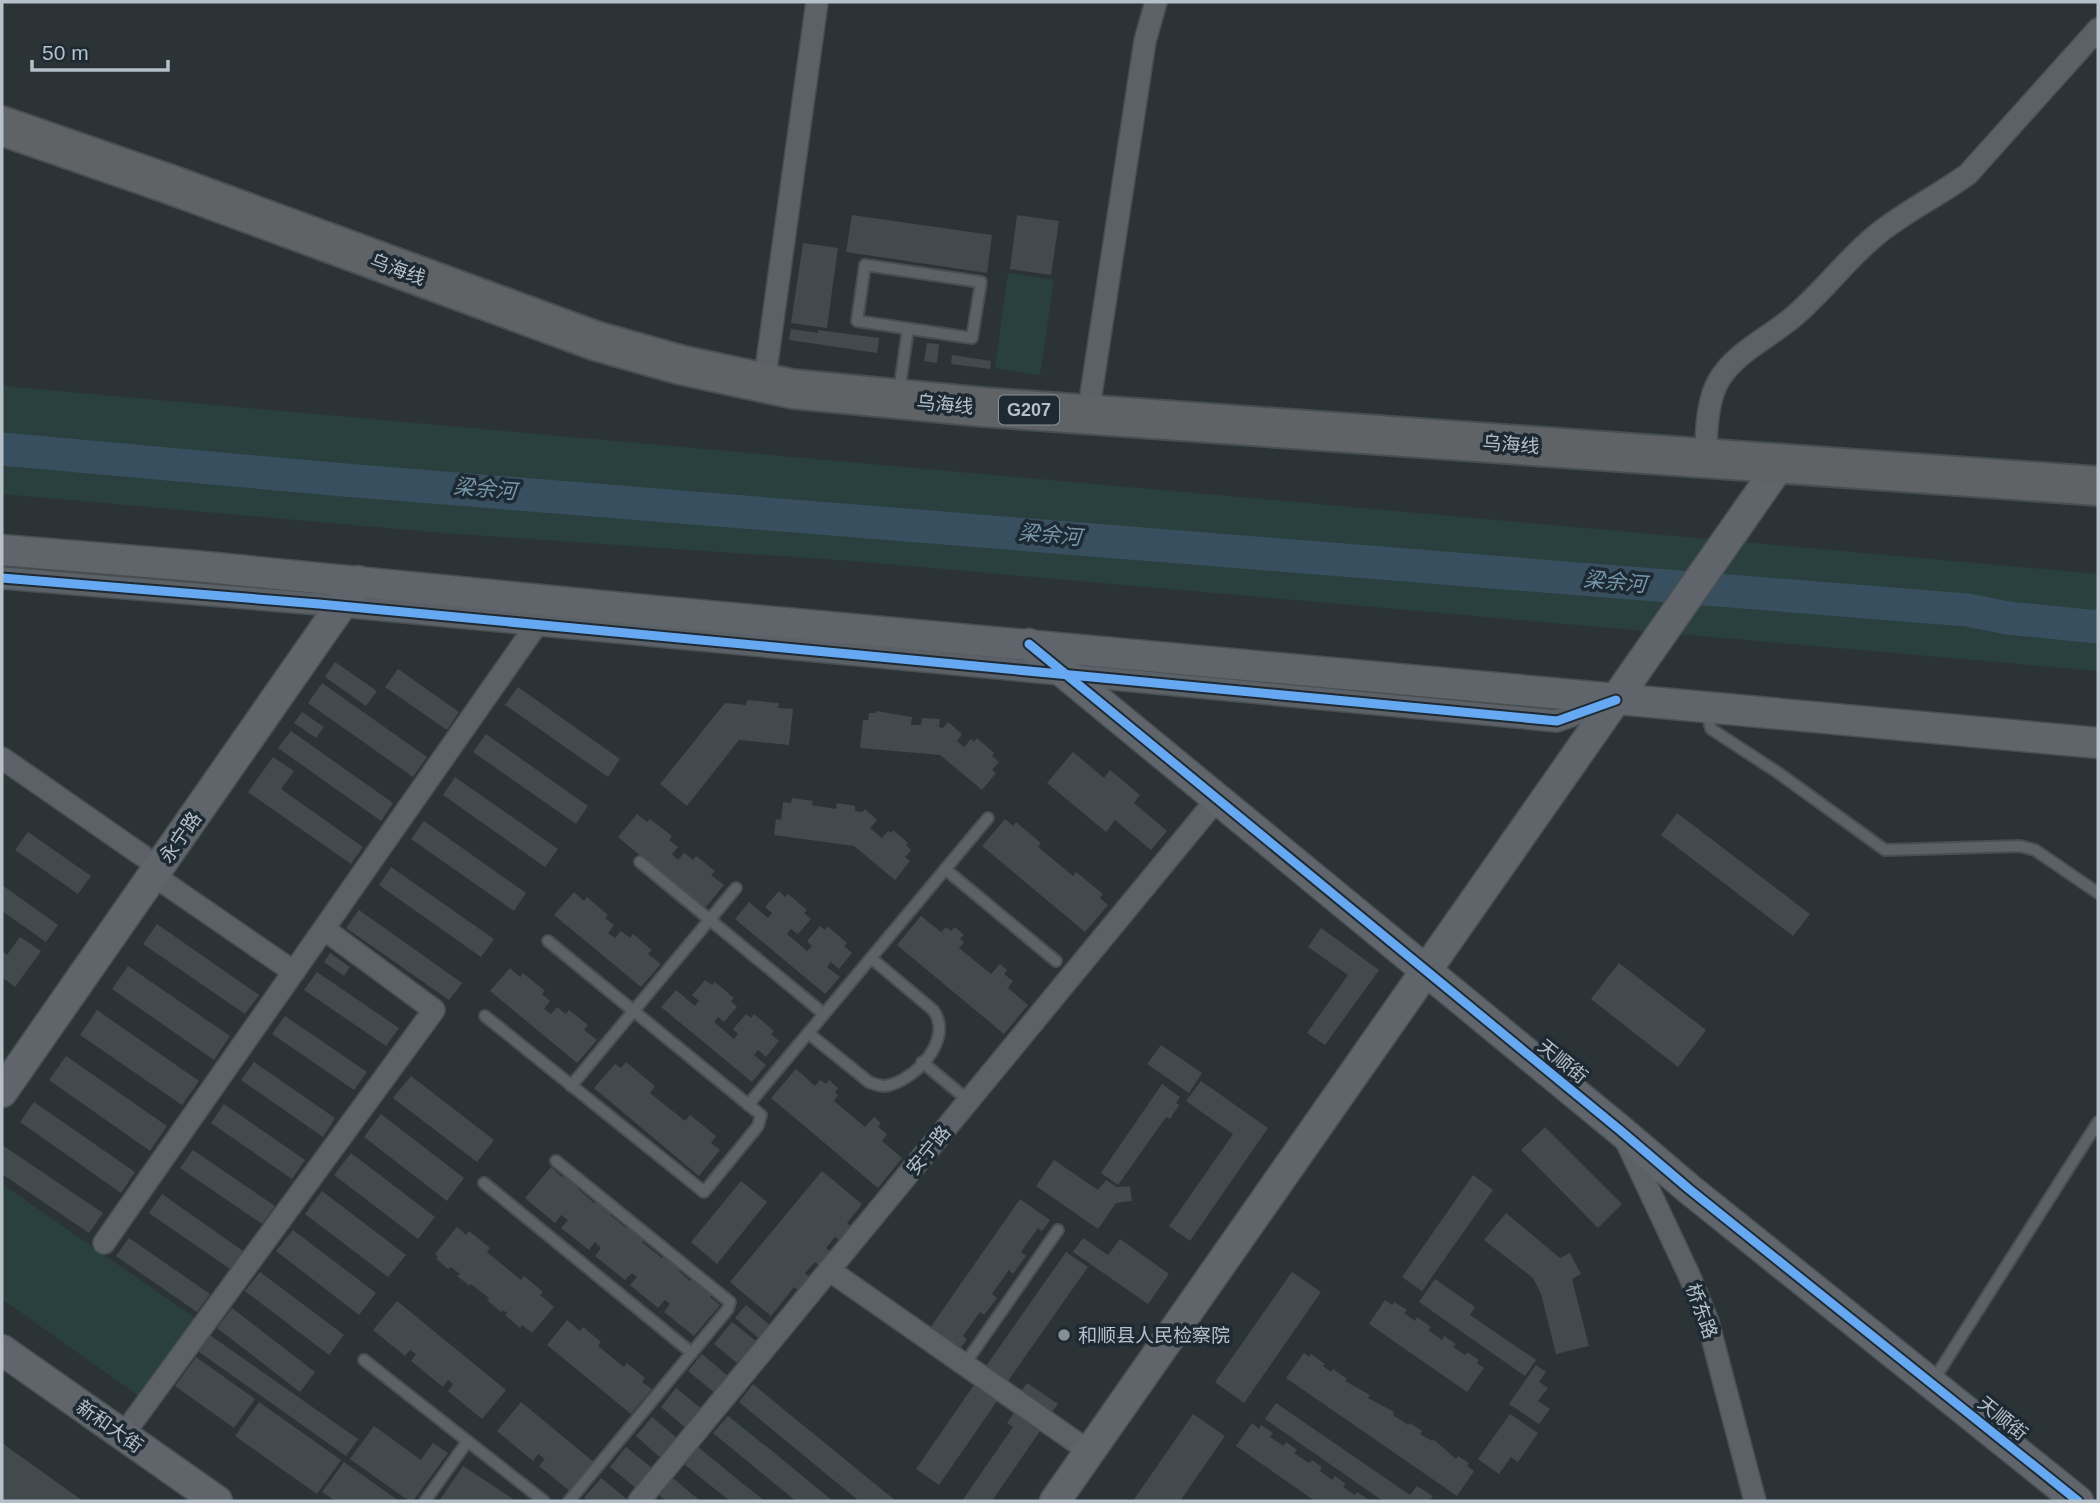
<svg xmlns="http://www.w3.org/2000/svg" width="2100" height="1503" viewBox="0 0 2100 1503" font-family="Helvetica,'Noto Sans SC',sans-serif">
<rect width="100%" height="100%" fill="#2b3337"/>
<g fill="#2a403e">
<polygon points="1008,273 1054,280 1040,375 995,368"/>
<polygon points="2,386 2098,574 2098,671 853,561 444,533 2,494"/>
<polygon points="2,1184 195,1318 139,1396 2,1299"/>
</g>
<g fill="none" stroke-linecap="round" stroke-linejoin="round">
<polyline stroke="#384f60" stroke-width="33" points="2,449 344,480 1967,610 2008,618 2098,627"/>
</g>
<g fill="#434a4e">
<polygon points="852,215 992,235 987,273 846,252"/>
<polygon points="1017,215 1059,221 1051,275 1010,269"/>
<polygon points="803,243 838,248 827,328 791,323"/>
<polygon points="791,329 818,333 818,330 879,338 877,353 789,340"/>
<polygon points="927,343 939,344 937,363 924,361"/>
<polygon points="952,355 991,361 990,369 951,364"/>
<polygon points="335,662 377,691 366,706 325,677"/>
<polygon points="398,669 459,712 447,730 385,687"/>
<polygon points="322,683 427,757 413,777 308,703"/>
<polygon points="518,687 620,759 608,777 505,705"/>
<polygon points="747,700 779,703 778,708 793,709 789,745 739,740 687,806 660,784 725,703 746,705"/>
<polygon points="876,711 912,717 911,725 921,725 922,718 940,719 939,727 943,728 948,722 962,734 957,741 964,747 971,739 974,742 977,738 994,753 992,756 999,762 992,770 996,773 982,790 940,755 860,748 863,720 868,720 869,713 876,713"/>
<polygon points="302,712 324,727 316,738 294,723"/>
<polygon points="291,731 393,803 381,821 278,748"/>
<polygon points="486,734 588,806 576,824 473,752"/>
<polygon points="1073,752 1104,778 1110,770 1140,795 1134,803 1167,831 1151,850 1115,820 1106,832 1047,783"/>
<polygon points="273,757 294,771 281,789 363,847 351,864 248,792"/>
<polygon points="455,777 558,849 545,867 443,795"/>
<polygon points="792,798 813,801 812,805 836,809 837,803 855,806 855,811 862,812 865,809 877,820 870,828 882,838 888,831 891,833 893,830 908,843 906,845 911,850 905,857 910,861 895,880 854,846 774,835 776,819 781,820 783,802 791,803"/>
<polygon points="1677,813 1810,914 1793,936 1661,835"/>
<polygon points="637,814 647,822 650,819 672,836 669,840 678,847 672,854 678,860 684,853 693,860 696,856 715,871 711,875 724,885 704,909 618,837"/>
<polygon points="1005,819 1013,826 1016,822 1041,843 1038,847 1073,876 1076,872 1103,894 1100,898 1108,905 1085,932 982,846"/>
<polygon points="424,821 526,893 514,911 411,839"/>
<polygon points="28,832 91,876 78,894 15,850"/>
<polygon points="391,867 494,939 481,957 379,885"/>
<polygon points="2,885 58,925 46,942 2,911"/>
<polygon points="779,891 785,897 788,894 807,910 804,913 811,919 798,934 791,929 787,934 807,951 812,946 807,941 820,926 825,930 827,926 847,943 844,946 852,953 839,969 831,962 827,967 840,977 825,994 735,919 749,902 768,918 772,913 765,907"/>
<polygon points="574,892 584,901 587,897 608,915 605,918 614,925 608,933 615,938 621,931 630,938 633,934 652,950 648,954 661,964 641,987 554,915"/>
<polygon points="359,910 462,983 449,1000 346,928"/>
<polygon points="921,916 941,932 946,927 951,931 955,927 964,935 960,939 964,942 959,948 991,974 1000,964 1007,970 1004,974 1013,981 1008,988 1028,1005 1004,1034 897,945"/>
<polygon points="157,924 259,995 245,1014 143,944"/>
<polygon points="1321,928 1379,970 1325,1045 1307,1033 1348,975 1308,947"/>
<polygon points="20,937 41,951 15,987 2,977 2,951 7,955"/>
<polygon points="330,953 350,967 344,976 324,962"/>
<polygon points="1619,963 1706,1030 1678,1067 1591,999"/>
<polygon points="128,966 230,1036 214,1060 112,989"/>
<polygon points="510,968 520,977 523,973 545,991 542,994 550,1001 544,1009 551,1014 557,1007 566,1014 569,1010 588,1025 584,1030 597,1040 577,1063 490,991"/>
<polygon points="317,972 399,1028 386,1046 304,990"/>
<polygon points="705,980 712,985 715,982 734,998 731,1001 737,1007 724,1022 718,1017 714,1022 734,1039 738,1034 733,1029 746,1014 751,1018 754,1014 774,1031 771,1034 779,1041 766,1057 758,1050 754,1055 766,1065 752,1082 661,1007 676,990 695,1006 699,1001 692,995"/>
<polygon points="97,1010 199,1081 182,1105 80,1035"/>
<polygon points="285,1016 367,1072 354,1090 272,1034"/>
<polygon points="1161,1045 1202,1073 1189,1093 1147,1064"/>
<polygon points="66,1056 167,1126 150,1151 49,1080"/>
<polygon points="254,1062 335,1118 323,1137 241,1080"/>
<polygon points="626,1062 655,1086 650,1093 685,1121 690,1115 716,1136 711,1143 720,1150 699,1176 594,1088 615,1064 621,1068"/>
<polygon points="796,1069 815,1086 820,1080 826,1084 829,1080 838,1088 835,1092 838,1095 834,1101 865,1127 874,1117 881,1123 878,1127 887,1134 882,1141 902,1158 878,1188 771,1098"/>
<polygon points="411,1076 494,1140 477,1162 393,1098"/>
<polygon points="1201,1081 1268,1128 1190,1241 1169,1226 1233,1134 1186,1101"/>
<polygon points="1162,1084 1180,1097 1176,1103 1179,1105 1170,1119 1166,1117 1118,1185 1101,1173"/>
<polygon points="34,1102 135,1172 121,1193 20,1122"/>
<polygon points="224,1104 305,1160 292,1179 211,1123"/>
<polygon points="381,1114 464,1178 447,1201 364,1137"/>
<polygon points="1545,1127 1622,1204 1598,1228 1521,1150"/>
<polygon points="2,1145 103,1213 89,1233 2,1174"/>
<polygon points="193,1150 275,1206 262,1224 180,1168"/>
<polygon points="351,1153 435,1217 418,1239 334,1175"/>
<polygon points="1054,1160 1098,1190 1106,1180 1117,1187 1130,1186 1132,1201 1116,1203 1098,1229 1036,1186"/>
<polygon points="551,1167 562,1177 565,1174 580,1186 578,1189 594,1203 597,1200 612,1213 610,1215 626,1228 628,1225 645,1239 642,1242 662,1258 665,1256 681,1269 679,1271 690,1281 693,1278 712,1295 710,1297 720,1305 694,1336 664,1312 670,1304 665,1300 658,1308 630,1285 637,1277 632,1273 625,1280 595,1256 601,1248 595,1242 589,1250 561,1228 568,1220 561,1215 555,1223 525,1198"/>
<polygon points="822,1171 862,1204 847,1223 852,1227 840,1241 835,1237 826,1248 830,1251 819,1265 815,1262 805,1273 809,1277 798,1290 794,1287 771,1316 730,1282"/>
<polygon points="1473,1175 1493,1190 1422,1291 1402,1277"/>
<polygon points="741,1181 767,1202 717,1264 691,1242"/>
<polygon points="322,1191 406,1255 388,1277 305,1214"/>
<polygon points="162,1194 243,1251 230,1269 149,1213"/>
<polygon points="1020,1199 1050,1220 1042,1231 1038,1228 1021,1252 1026,1256 1013,1274 1009,1270 992,1294 997,1298 984,1315 980,1312 963,1336 967,1339 960,1349 930,1328"/>
<polygon points="1506,1213 1560,1258 1570,1253 1581,1274 1572,1279 1589,1346 1556,1354 1541,1294 1533,1278 1484,1240"/>
<polygon points="457,1227 466,1235 469,1231 490,1248 487,1252 521,1280 524,1276 543,1292 540,1295 554,1307 532,1333 522,1325 520,1328 505,1315 507,1313 503,1310 501,1312 487,1300 489,1298 471,1284 470,1286 457,1276 460,1274 451,1267 448,1269 436,1259 438,1257 435,1254"/>
<polygon points="293,1230 376,1293 359,1315 276,1251"/>
<polygon points="129,1238 210,1294 197,1312 116,1256"/>
<polygon points="1083,1238 1108,1255 1120,1239 1169,1274 1148,1304 1073,1252"/>
<polygon points="1066,1252 1088,1267 1008,1381 986,1366"/>
<polygon points="260,1272 344,1335 329,1355 245,1291"/>
<polygon points="1292,1272 1321,1292 1244,1403 1215,1382"/>
<polygon points="1435,1279 1475,1307 1470,1315 1536,1360 1525,1376 1419,1302"/>
<polygon points="1385,1300 1392,1305 1394,1302 1407,1310 1404,1313 1415,1321 1417,1317 1431,1327 1428,1330 1442,1340 1444,1336 1456,1344 1453,1347 1465,1355 1467,1352 1479,1360 1477,1363 1484,1368 1467,1392 1369,1324"/>
<polygon points="397,1301 506,1390 482,1419 448,1391 453,1384 448,1380 443,1387 411,1361 416,1354 410,1350 405,1356 373,1330"/>
<polygon points="746,1305 772,1327 761,1340 735,1318"/>
<polygon points="232,1308 315,1372 300,1392 217,1328"/>
<polygon points="567,1320 580,1331 583,1327 601,1342 598,1346 624,1367 627,1363 645,1378 642,1382 652,1389 631,1414 547,1345"/>
<polygon points="732,1322 756,1341 737,1363 714,1344"/>
<polygon points="207,1333 358,1439 346,1456 195,1349"/>
<polygon points="1304,1353 1309,1357 1311,1354 1325,1364 1323,1366 1331,1372 1333,1369 1347,1379 1345,1381 1370,1395 1368,1398 1394,1412 1393,1415 1408,1425 1410,1423 1422,1431 1420,1434 1432,1441 1433,1439 1456,1459 1458,1456 1469,1463 1467,1466 1474,1471 1457,1496 1286,1378"/>
<polygon points="702,1354 729,1377 715,1393 688,1371"/>
<polygon points="196,1357 255,1399 234,1428 175,1386"/>
<polygon points="1536,1365 1546,1372 1539,1382 1548,1388 1538,1401 1550,1409 1539,1424 1509,1404"/>
<polygon points="1027,1383 1058,1404 1052,1412 1022,1390"/>
<polygon points="753,1384 777,1404 896,1501 859,1501 739,1402"/>
<polygon points="974,1385 997,1401 939,1485 916,1469"/>
<polygon points="676,1388 703,1410 687,1429 661,1407"/>
<polygon points="259,1402 341,1460 317,1494 235,1436"/>
<polygon points="521,1402 595,1463 571,1492 539,1466 545,1459 538,1454 533,1461 497,1431"/>
<polygon points="1276,1403 1410,1495 1417,1486 1433,1496 1429,1501 1383,1501 1265,1419"/>
<polygon points="1014,1413 1040,1431 992,1501 962,1501 1013,1427 1007,1423"/>
<polygon points="1193,1414 1225,1436 1180,1501 1133,1501"/>
<polygon points="1510,1414 1538,1433 1518,1462 1511,1457 1499,1474 1478,1459"/>
<polygon points="728,1416 777,1455 833,1501 796,1501 786,1493 713,1433"/>
<polygon points="652,1417 678,1439 662,1459 636,1436"/>
<polygon points="1252,1423 1259,1429 1261,1425 1273,1433 1270,1437 1284,1446 1286,1442 1297,1450 1294,1453 1309,1463 1312,1460 1322,1467 1320,1471 1332,1480 1335,1476 1346,1484 1343,1487 1355,1495 1357,1492 1369,1500 1315,1501 1236,1446"/>
<polygon points="374,1426 421,1460 433,1443 448,1453 413,1501 409,1501 350,1459"/>
<polygon points="2,1443 83,1501 3,1501"/>
<polygon points="626,1447 653,1469 637,1489 610,1467"/>
<polygon points="698,1447 742,1483 765,1501 730,1501 706,1482 684,1464"/>
<polygon points="344,1462 399,1501 336,1501 322,1492"/>
<polygon points="463,1466 516,1501 439,1501"/>
<polygon points="601,1478 629,1501 589,1501 584,1498"/>
<polygon points="673,1478 693,1495 701,1501 666,1501 659,1495"/>
</g>
<g fill="none" stroke-linecap="round" stroke-linejoin="round">
<g stroke="#484f52" stroke-width="14">
<g id="lane">
<polygon points="865,265 981,282 972,338 857,321"/>
<polyline points="899,392 908,329"/>
<polyline points="1706,710 1711,729 1777,772 1885,850 2020,846 2035,850 2098,893"/>
<polyline points="640,862 824,1014"/>
<polyline points="945,869 1056,961"/>
<polyline points="485,1016 704,1192 758,1126 761,1115 548,941"/>
<path d="M808,1033L869,1082C874,1084 879,1086 885,1086C914,1082 955,1039 933,1010L871,958"/>
<polyline points="922,1062 969,1101"/>
<polyline points="571,1086 736,888"/>
<polyline points="748,1105 988,818"/>
<polyline points="556,1161 730,1302 728,1309 569,1501"/>
<polyline points="484,1183 692,1353"/>
<polyline points="364,1360 544,1501"/>
<polyline points="964,1365 1058,1230"/>
<polyline points="1933,1381 2098,1122"/>
<polyline points="425,1501 467,1442"/>
</g>
</g>
<g stroke="#484f52" stroke-width="24">
<g id="street">
<polyline points="764,384 817,2"/>
<polyline points="1088,414 1145,41 1156,2"/>
<path d="M1705,458C1707,433 1706,402 1719,380C1735,353 1768,338 1792,318C1822,293 1845,261 1875,236C1904,212 1938,196 1968,174L2098,29"/>
<polyline points="2,578 319,604 1557,721 1610,702"/>
<polyline points="2,758 143,856"/>
<polyline points="153,875 294,972"/>
<polyline points="1625,1139 1689,1275 1708,1322 1755,1501"/>
<polyline points="104,1243 537,624"/>
<polyline points="829,1270 1090,1452"/>
<polyline points="123,1435 434,1010 324,929"/>
<polyline points="639,1501 1217,799"/>
</g>
</g>
<g stroke="#484f52" stroke-width="33">
<g id="secondary">
<polyline points="2,550 196,566 633,609 2098,743"/>
<polyline points="1029,644 1621,1131 1689,1189 2078,1501"/>
<polyline points="2,1092 358,581"/>
<polyline points="2,1350 217,1501"/>
<polyline points="1055,1501 1781,463"/>
</g>
</g>
<g stroke="#484f53" stroke-width="42">
<polyline id="highway" points="2,126 169,184 596,341 681,365 793,389 983,407 2098,486"/>
</g>
<use href="#lane" stroke="#5b6166" stroke-width="10"/>
<use href="#street" stroke="#5b6166" stroke-width="21"/>
<use href="#secondary" stroke="#5f656a" stroke-width="30"/>
<use href="#highway" stroke="#5f6366" stroke-width="38"/>
<g stroke="#1e2a33" stroke-width="13">
<g id="cycleway">
<polyline points="2,578 319,604 1557,721 1616,700"/>
<polyline points="1029,644 1621,1131 1689,1189 2078,1501"/>
</g>
</g>
<use href="#cycleway" stroke="#66a8f1" stroke-width="9"/>
</g>
<circle fill="#858f95" stroke="#1e2a33" stroke-width="2.5" cx="1064" cy="1335" r="7"/>
<g text-anchor="middle" stroke-width="7" stroke-linejoin="round" paint-order="stroke">
<rect fill="#1e2a33" stroke="#88939b" stroke-width="2" x="999" y="395.5" width="60" height="29" rx="5"/>
<g font-size="18" font-weight="bold" fill="#b5c0c8">
<text x="1029" y="416">G207</text>
</g>
<g font-size="19" fill="#b5c0c8" stroke="#1e2a33">
<text transform="translate(398 269) rotate(20)" y="7">乌海线</text>
<text transform="translate(945 404) rotate(5)" y="7">乌海线</text>
<text transform="translate(1511 444) rotate(4)" y="7">乌海线</text>
<text transform="translate(180 837) rotate(-55)" y="7">永宁路</text>
<text transform="translate(1563 1061) rotate(39)" y="7">天顺街</text>
<text transform="translate(928 1150) rotate(-51)" y="7">安宁路</text>
<text transform="translate(1702 1311) rotate(70)" y="7">桥东路</text>
<text transform="translate(2003 1418) rotate(39)" y="7">天顺街</text>
<text transform="translate(110 1426) rotate(35)" y="7">新和大街</text>
</g>
<g font-size="19" fill="#b5c0c8" stroke="#1e2a33" text-anchor="start">
<text x="1078" y="1342">和顺县人民检察院</text>
</g>
<g font-size="21" font-style="italic" fill="#7696aa" stroke="#1e2a33">
<text transform="translate(485 489) rotate(5)" y="7">梁余河</text>
<text transform="translate(1050 535) rotate(5)" y="7">梁余河</text>
<text transform="translate(1615 582) rotate(5)" y="7">梁余河</text>
</g>
</g>
<rect width="2100" height="1503" fill="none" stroke="#b5c0c8" stroke-width="7"/>
<path d="M32 60v10h136v-10" fill="none" stroke="#b5c0c8" stroke-width="3.5"/>
<text x="42" y="60" font-size="21" fill="#b5c0c8" stroke="#1e2a33" stroke-width="5" paint-order="stroke">50 m</text>
</svg>
